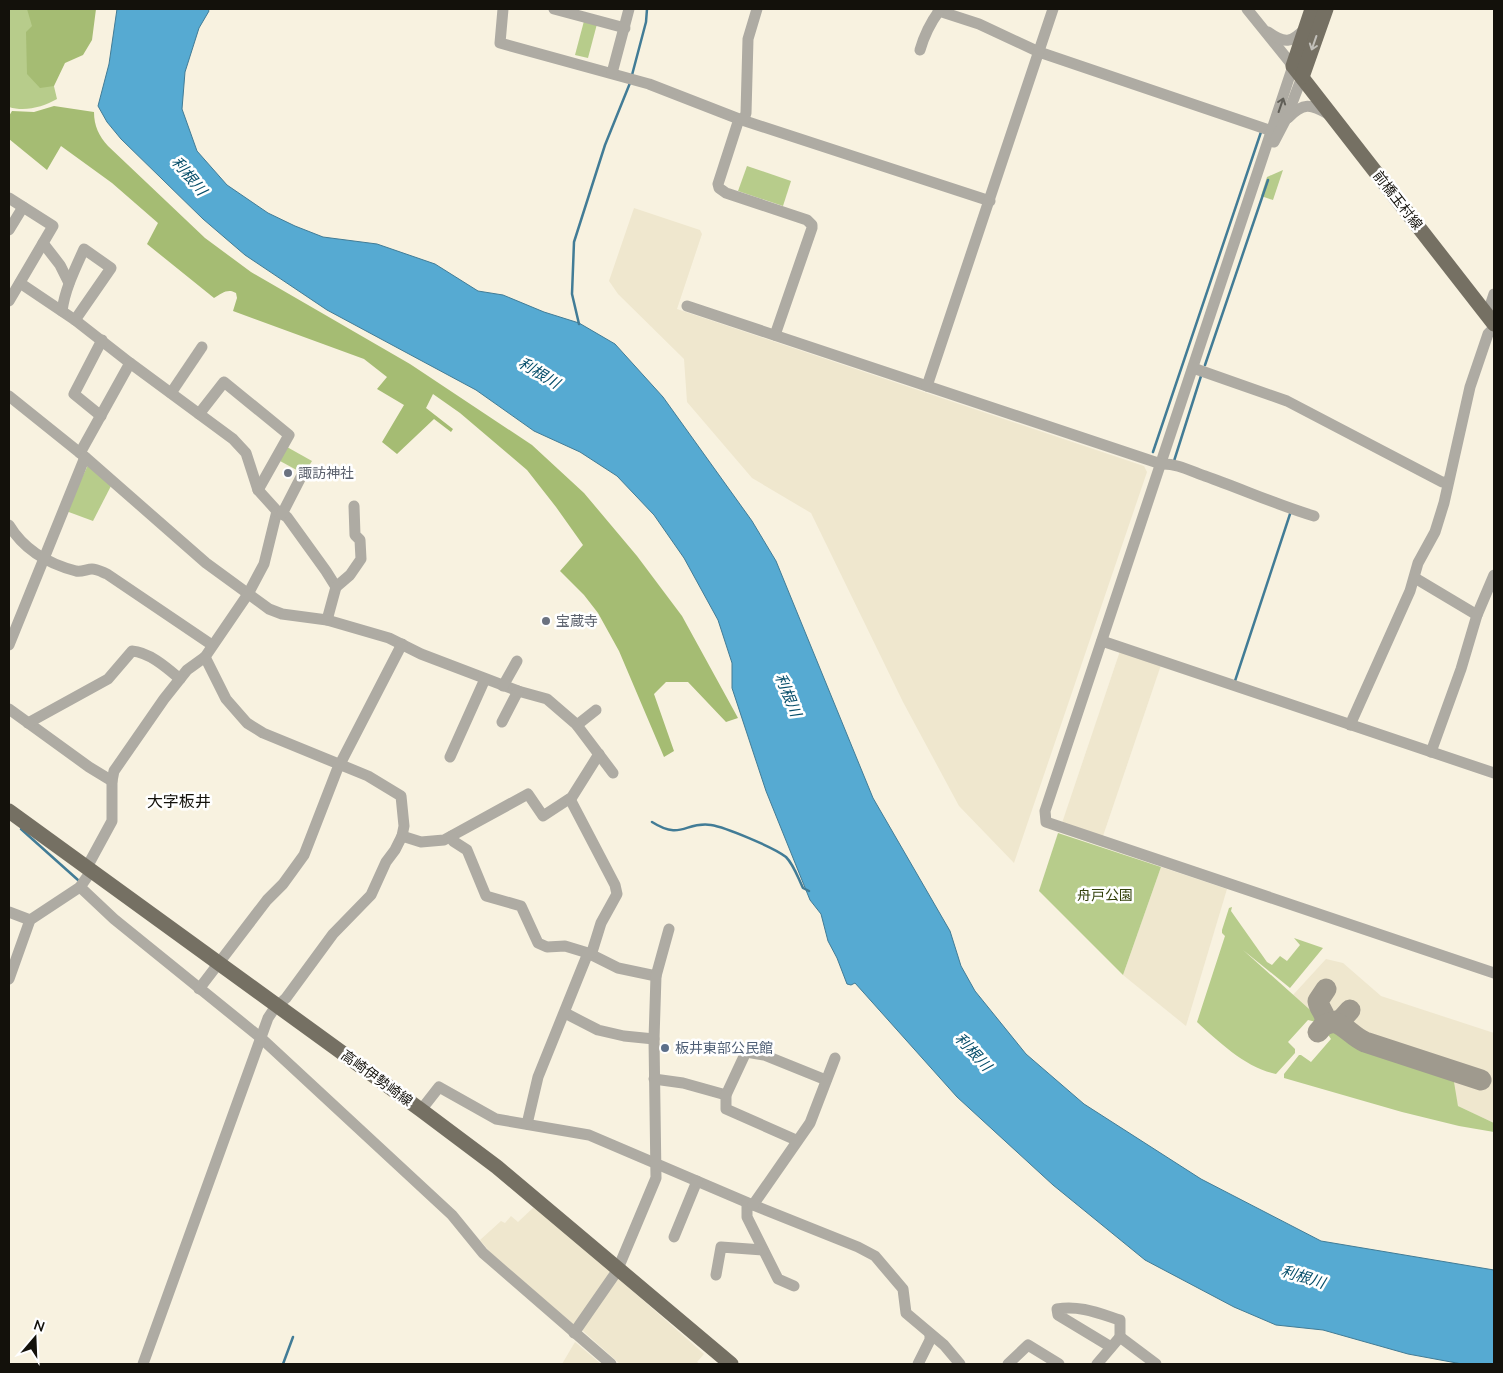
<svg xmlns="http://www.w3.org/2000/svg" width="1503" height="1373" viewBox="0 0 1503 1373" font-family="'Nunito Sans','Noto Sans JP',sans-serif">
<rect width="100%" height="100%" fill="#f8f2e0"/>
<g fill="#efe7ce">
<polygon points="634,208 700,230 702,234 677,309 1144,466 1147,472 1014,863 959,806 903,702 811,513 752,478 687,402 684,359 618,294 609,281"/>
<polygon points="1120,651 1161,665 1103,836 1062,823"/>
<polygon points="1161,867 1227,889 1186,1026 1123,975"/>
<polygon points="1326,959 1343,963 1381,996 1494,1033 1494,1123 1458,1106 1452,1079 1353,1046 1333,1029 1328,1031 1317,1021 1318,1020 1293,995"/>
<polygon points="535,1206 612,1271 575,1326 490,1252 480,1240 501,1221 505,1223 511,1216 518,1222"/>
<polygon points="615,1279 619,1279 704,1354 697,1362 700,1364 620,1364 582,1330"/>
<polygon points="575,1342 601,1364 562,1364"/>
</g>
<g fill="#b7cc8b">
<path d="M9,9H40L48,61L57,99C43,107 25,112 9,107Z"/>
<polygon points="584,21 597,24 588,58 575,55"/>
<polygon points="747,166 791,181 783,206 738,191"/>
<polygon points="1283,170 1273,200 1261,196 1267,177"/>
<polygon points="287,447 312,461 304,474 280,461"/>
<polygon points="88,465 112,484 93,521 66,511"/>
<polygon points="1058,833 1161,867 1123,975 1039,891"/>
<path d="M1232,907L1231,911L1267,962L1272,965L1280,956L1287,961L1300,945L1294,938L1323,948L1290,988L1243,950L1318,1017L1316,1022L1308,1020L1288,1042L1295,1049V1053L1276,1074C1246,1068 1219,1042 1197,1022L1225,936L1222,933V930L1229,908Z"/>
<polygon points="1333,1029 1353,1046 1452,1079 1454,1082 1458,1106 1494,1123 1494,1132 1459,1126 1402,1112 1284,1078 1284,1074 1299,1055 1301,1055 1311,1062 1331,1039 1327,1033 1330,1030"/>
</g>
<g fill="#a5bc73">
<polygon points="27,9 96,9 92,40 83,55 65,63 54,86 40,88 27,74 26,32 32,26"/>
<path d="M54,106L94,112C94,126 99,136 108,146L205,238L251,272L410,364L532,445L584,493L637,556L682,616L738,718L726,722L688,682H666L654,694L674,751L664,757L619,651L598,613L584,595L560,571L583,545L556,507L527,470L460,413L433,394L426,408L453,429L451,432L434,419L397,454L382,442L404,405L377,389L387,377L364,359L233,311L237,298L236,293C228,288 222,293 214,298L147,244L158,223L112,183L61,146L47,170L9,139V116L12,111L34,112Z"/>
</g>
<polygon fill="#56aad2" stroke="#427c96" points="117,9 208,9 209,11 199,28 185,72 182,109 197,151 227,185 268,213 295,226 323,237 377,244 435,264 478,291 503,295 544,312 579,323 615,344 663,397 752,521 776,561 873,798 950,931 961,966 975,991 1026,1054 1084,1104 1201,1179 1321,1241 1494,1270 1494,1364 1462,1364 1408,1354 1323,1330 1276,1325 1234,1307 1145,1260 1053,1185 957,1097 855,983 851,985 847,984 837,958 828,941 821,914 810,900 766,791 732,688 732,663 718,620 684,558 654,515 617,476 580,452 534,431 476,390 327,310 245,255 203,219 121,139 107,122 98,106 109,64"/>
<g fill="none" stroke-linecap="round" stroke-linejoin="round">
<g stroke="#427c96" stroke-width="2.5">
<polyline points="632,75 646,22 647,9"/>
<polyline points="579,324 572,294 574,242 605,145 630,83"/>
<polyline points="1205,365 1268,180"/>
<polyline points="1153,452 1261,132"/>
<polyline points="1174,461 1201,376"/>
<polyline points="1235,681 1291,511"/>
<path d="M652,822C682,841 685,821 711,825C725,827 775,848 786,857C794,865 798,878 803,888L809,891"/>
<polyline points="21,829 78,880"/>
<polyline points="283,1364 293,1337"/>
</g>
<g stroke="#9f9a8e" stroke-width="21">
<polyline points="1334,1022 1342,1019 1350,1010"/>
<path d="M1324,1025C1328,1014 1319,1010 1318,1001L1326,989"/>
<path d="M1318,1032L1324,1025L1334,1022C1346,1026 1353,1037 1365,1042L1481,1080"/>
</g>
<g stroke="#aeaba3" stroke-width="11">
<polyline points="503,9 500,43 649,84 739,119 718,184 719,188 726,193 807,220 812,225 812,228 775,335"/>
<polyline points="554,9 625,28"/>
<polyline points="938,9 939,11 979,24 1039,52 1272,131 1276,135"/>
<polyline points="1247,9 1293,66 1045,811 1046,822 1494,973"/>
<path d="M1268,32C1285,44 1291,43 1305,29"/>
<path d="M920,50C924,36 931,22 939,11"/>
<polyline points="612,73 629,9"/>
<path d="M1288,118C1303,102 1311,104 1328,114"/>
<polyline points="739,119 990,201"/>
<polyline points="744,119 746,113 748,39 757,9"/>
<polyline points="1274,142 1286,119 1302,77"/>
<polyline points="9,198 53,226 9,301"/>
<polyline points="9,230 23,207"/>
<polyline points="43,243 60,265 69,283"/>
<polyline points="20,283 75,320 130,363"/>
<path d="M687,306L1161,464C1176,463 1191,471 1205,476C1242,489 1277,505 1314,516"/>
<path d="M62,311C65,289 75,269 84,249L111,268L75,320"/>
<polyline points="1485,312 1490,306 1494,294"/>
<polyline points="1193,368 1287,401 1442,482 1448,482"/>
<polyline points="927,386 1053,9"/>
<polyline points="171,393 202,347"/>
<polyline points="9,396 85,457 206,563 269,609 282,614 327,620 389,638 421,654 518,691 547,699 576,724 613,773"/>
<polyline points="199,414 224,382 289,435 258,490"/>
<polyline points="101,416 74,394 102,340"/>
<polyline points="80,453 130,363 233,439 246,453 258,490 277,511 264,564 248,594 205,657 187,670 164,699 114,771 112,781 112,821 87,867"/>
<polyline points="277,511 287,517 326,571 336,587"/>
<polyline points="282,514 301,477"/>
<path d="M9,525C24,550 49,564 76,571C82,572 87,569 92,569C97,569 102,572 107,574L212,645"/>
<polyline points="1415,578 1477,615"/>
<polyline points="327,620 336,587 350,575 361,559 360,540 355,535 354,506"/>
<polyline points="1102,641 1494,773"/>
<polyline points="9,645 85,457"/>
<polyline points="503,686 517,661"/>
<polyline points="9,709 89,767 112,781"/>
<polyline points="502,722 518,691"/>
<path d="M28,723L108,679L132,651C149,652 167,668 180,679"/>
<polyline points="577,725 596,710"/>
<polyline points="1350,725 1410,591 1418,563 1435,532 1444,503 1470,387 1488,334 1494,328"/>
<polyline points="1431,752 1461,669 1477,615 1494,575"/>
<polyline points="450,757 485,679"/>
<polyline points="402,836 421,842 444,840 528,794 543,816 572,797 599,754"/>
<polyline points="452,836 453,841 467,850 486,896 521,906 538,943 547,947 565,946 588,953 618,968 656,976"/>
<polyline points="80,887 114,919 261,1038 452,1215 483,1253 611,1364"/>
<polyline points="9,912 30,920"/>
<polyline points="9,979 30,920 80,887 92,870"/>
<polyline points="199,989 267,900 283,884 304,855 337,770 402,644"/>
<polyline points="565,1013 598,1030 624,1036 654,1039"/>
<polyline points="654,1079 683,1083 726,1095"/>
<polyline points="421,1110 439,1087 496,1119 589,1135 753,1205 858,1247 875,1256 903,1289 906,1313 944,1345 960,1364"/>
<polyline points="527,1124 538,1077 588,953 592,952 601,923 617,894 615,885 570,799"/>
<polyline points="796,1140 726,1109 726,1095 746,1052 764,1055 826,1080"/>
<polyline points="747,1203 747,1217 778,1279 794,1286"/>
<polyline points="753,1205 810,1123 835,1058"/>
<polyline points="674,1237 697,1181"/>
<polyline points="716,1275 721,1247 763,1250"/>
<polyline points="574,1333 617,1271 656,1178 654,1039 656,976 669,929"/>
<path d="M1111,1347L1058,1315L1057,1309C1079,1305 1098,1313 1120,1320V1337"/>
<polyline points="143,1364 268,1018 274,1009 286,998 333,934 371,895 386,862 395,850 402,836 404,826 401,796 368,776 263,733 247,723 226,699 205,657"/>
<polyline points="918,1364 930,1340 930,1334"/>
<polyline points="1008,1364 1028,1345 1059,1364"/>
<polyline points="1097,1364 1120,1337 1156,1364"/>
</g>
<g stroke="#757063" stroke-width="15">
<polyline points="1312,9 1293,66 1494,324"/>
<polyline points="1302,77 1326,9"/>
<polyline points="9,811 421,1110 497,1167 731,1364"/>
</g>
</g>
<defs><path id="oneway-shaft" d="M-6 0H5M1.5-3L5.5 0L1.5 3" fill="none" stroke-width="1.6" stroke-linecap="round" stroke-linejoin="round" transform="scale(1.25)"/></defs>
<use stroke="#c1bfb9" href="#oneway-shaft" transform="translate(1314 43) rotate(109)"/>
<use stroke="#605e57" href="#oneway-shaft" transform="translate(1281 105) rotate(-71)"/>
<g fill="#6b7280" stroke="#fff" stroke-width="2">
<circle cx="288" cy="473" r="5"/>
<circle cx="546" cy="621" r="5"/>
</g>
<circle fill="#5c6f8a" stroke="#fff" stroke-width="2" cx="665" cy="1048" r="5"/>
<g text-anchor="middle" stroke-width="5" stroke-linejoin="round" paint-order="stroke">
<g font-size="14" fill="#13110b" stroke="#fff">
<text transform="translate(1398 200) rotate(52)" y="5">前橋玉村線</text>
<text transform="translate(377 1078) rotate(36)" y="5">高崎伊勢崎線</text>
</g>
<g font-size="14" fill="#5b616d" stroke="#fff" text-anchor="start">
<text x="298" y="478">諏訪神社</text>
<text x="556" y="626">宝蔵寺</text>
</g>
<g font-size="14" fill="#33410b" stroke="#fff">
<text x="1105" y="900">舟戸公園</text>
</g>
<g font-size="14" fill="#4e5e75" stroke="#fff" text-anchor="start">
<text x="675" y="1053">板井東部公民館</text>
</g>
<g font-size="15" font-style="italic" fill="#054d69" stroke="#fff">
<text transform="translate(189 176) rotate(50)" y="5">利根川</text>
<text transform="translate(539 373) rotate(31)" y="5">利根川</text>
<text transform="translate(788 695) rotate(68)" y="5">利根川</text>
<text transform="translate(973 1052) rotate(47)" y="5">利根川</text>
<text transform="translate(1303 1277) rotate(17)" y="5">利根川</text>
</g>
<g font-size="16" fill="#13110b" stroke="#fff">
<text x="179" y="807">大字板井</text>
</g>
</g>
<rect width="1503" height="1373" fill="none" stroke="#13110b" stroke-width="20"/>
<g transform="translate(35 1338) rotate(19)" stroke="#ffffff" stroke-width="4" paint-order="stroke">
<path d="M0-4L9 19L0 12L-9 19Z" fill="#13110b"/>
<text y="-8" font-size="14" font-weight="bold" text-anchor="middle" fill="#13110b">N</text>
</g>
</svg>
